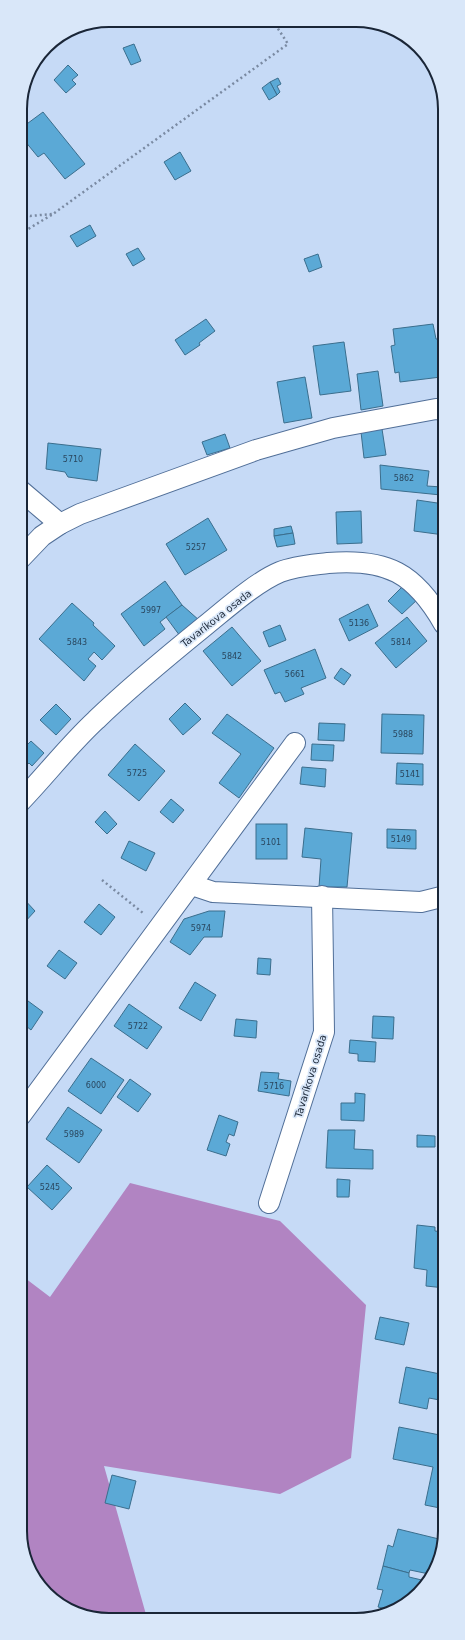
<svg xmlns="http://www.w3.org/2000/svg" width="465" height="1640" viewBox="0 0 465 1640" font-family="'DejaVu Sans',sans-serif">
<rect width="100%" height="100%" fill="#c6daf6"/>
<polygon fill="#b184c2" points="130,1183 280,1221 366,1305 351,1458 280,1494 104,1466 147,1618 92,1618 42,1590 21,1543 21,1275 50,1297"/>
<g fill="#5ba9d6" stroke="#3b6e8d">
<polygon points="134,44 141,61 131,65 123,48"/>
<polygon points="68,65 78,75 72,80 76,84 66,93 54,80"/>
<polygon points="278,78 281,84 277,86 280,92 277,95 270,82"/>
<polygon points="270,82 277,95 269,100 262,88"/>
<polygon points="43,112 85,164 65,179 44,153 38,157 20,135 20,129"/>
<polygon points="180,152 191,171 175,180 164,162"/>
<polygon points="90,225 96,236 77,247 70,236"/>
<polygon points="138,248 145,259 133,266 126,254"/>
<polygon points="318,254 322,267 309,272 304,259"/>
<polygon points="206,319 215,331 199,343 200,345 185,355 175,340"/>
<polygon points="433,324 436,339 440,339 444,366 439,367 441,377 400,382 399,372 395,373 391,346 395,345 393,329"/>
<polygon points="344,342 351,391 320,395 313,346"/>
<polygon points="378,371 383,406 361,410 357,374"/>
<polygon points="305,377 312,418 284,423 277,382"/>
<polygon points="382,429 386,455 364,458 361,432"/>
<polygon points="225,434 230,448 207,455 202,442"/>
<polygon points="48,443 101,449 97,481 68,477 65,472 46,469"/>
<polygon points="380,465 429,471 427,486 442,487 441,495 381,489"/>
<polygon points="417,500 444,504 444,535 414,531"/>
<polygon points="361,511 362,543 337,544 336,512"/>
<polygon points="208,518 227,550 185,575 166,544"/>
<polygon points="291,526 293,533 274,536 274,529"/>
<polygon points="293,533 295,544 277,547 274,536"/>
<polygon points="165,581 182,605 160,622 165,629 144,646 121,614"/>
<polygon points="402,587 418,599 402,614 388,601"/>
<polygon points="72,603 94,623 93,625 115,646 102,660 94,652 88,659 96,666 84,681 39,639"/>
<polygon points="368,604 378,626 349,641 339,619"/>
<polygon points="182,605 200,621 180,636 166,617"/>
<polygon points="407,617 427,641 396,668 375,643"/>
<polygon points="280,625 286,640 269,647 263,632"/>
<polygon points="232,627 261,661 232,686 203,651"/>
<polygon points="315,649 326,678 301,688 304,694 285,702 280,692 275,694 264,670"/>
<polygon points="341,668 351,675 344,685 334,678"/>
<polygon points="185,703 201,719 183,735 169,719"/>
<polygon points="56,704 71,719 56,735 40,720"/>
<polygon points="227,714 274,748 239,798 219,783 241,754 212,733"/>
<polygon points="382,714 424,715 423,754 381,753"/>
<polygon points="319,723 345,724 344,741 318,740"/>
<polygon points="31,741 44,753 32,766 29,763 25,767 20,763 20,752"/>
<polygon points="135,744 165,771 139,801 108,775"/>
<polygon points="312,744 334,745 333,761 311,760"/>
<polygon points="397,763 423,764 423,785 396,784"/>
<polygon points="302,767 326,769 325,787 300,784"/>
<polygon points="171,799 184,810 173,823 160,812"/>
<polygon points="105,811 117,824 107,834 95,822"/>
<rect x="256" y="824" width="31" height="35"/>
<polygon points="305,828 352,833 347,887 319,887 321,859 302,857"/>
<polygon points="387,829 416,830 416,849 387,848"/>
<polygon points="129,841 155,853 146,871 121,858"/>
<polygon points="22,897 35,911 24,923 21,921"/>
<polygon points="99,904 115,917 101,935 84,922"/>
<polygon points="209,911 225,911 222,937 204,937 190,955 170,942 184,919"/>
<polygon points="59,950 77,963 65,979 47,966"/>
<polygon points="258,958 271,959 270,975 257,974"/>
<polygon points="195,982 216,995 201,1021 179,1008"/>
<polygon points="24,998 43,1012 31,1030 21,1022 21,1003"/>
<polygon points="129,1004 162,1027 147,1049 114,1026"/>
<polygon points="373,1016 394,1017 393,1039 372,1038"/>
<polygon points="236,1019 257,1021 256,1038 234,1036"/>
<polygon points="350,1040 376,1042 375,1062 358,1061 358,1054 349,1053"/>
<polygon points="91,1058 124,1080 101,1114 68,1091"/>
<polygon points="261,1072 279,1073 278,1079 291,1081 289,1096 258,1091"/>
<polygon points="130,1079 151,1094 138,1112 117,1097"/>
<polygon points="355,1093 365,1094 364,1121 341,1120 341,1103 355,1103"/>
<polygon points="68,1107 102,1130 79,1163 46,1139"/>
<polygon points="219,1115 238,1122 234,1136 229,1134 226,1142 230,1144 226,1156 207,1150"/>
<polygon points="328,1130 355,1130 354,1149 373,1150 373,1169 326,1168"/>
<polygon points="417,1135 435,1136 435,1147 417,1147"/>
<polygon points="47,1165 72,1188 52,1210 27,1187"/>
<polygon points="337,1179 350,1180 349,1197 337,1197"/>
<polygon points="417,1225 435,1227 435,1231 445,1232 445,1288 426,1286 427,1270 414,1268"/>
<polygon points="21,1257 27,1259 22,1274 21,1274"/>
<polygon points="380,1317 409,1323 404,1345 375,1339"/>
<polygon points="406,1367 445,1375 445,1401 429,1398 427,1409 399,1403"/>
<polygon points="399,1427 445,1436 445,1509 425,1505 433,1467 393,1459"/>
<polygon points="112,1475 136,1481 129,1509 105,1503"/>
<polygon points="398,1529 443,1540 429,1574 410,1570 409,1573 383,1566 388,1545 393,1547"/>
<polygon points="383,1566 409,1573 409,1577 426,1581 423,1590 394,1611 378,1607 383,1590 377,1589"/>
</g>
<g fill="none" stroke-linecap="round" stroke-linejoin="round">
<g stroke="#516f98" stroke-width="22">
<g id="street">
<polyline points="20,490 60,524"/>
<polyline points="20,559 42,536 60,524 80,514 256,450 333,428 436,409 444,410"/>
<path d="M20,802C46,775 69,745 96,720C131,686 169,655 206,625C227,608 256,582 280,572C295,566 312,565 328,563C387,558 415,573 444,624"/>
<polyline points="192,885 213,892 421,902 445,896"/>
<polyline points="21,1115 295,743"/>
<polyline points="269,1203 324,1032 322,896"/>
</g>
</g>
<g stroke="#7a8aa2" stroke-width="2.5" stroke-dasharray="2 3" stroke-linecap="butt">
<polyline points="20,214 30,216 52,214"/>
<polyline points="20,234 53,214 288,44 273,21"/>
<polyline points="102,880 143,913"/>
</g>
<use href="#street" stroke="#fff" stroke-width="20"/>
</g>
<g text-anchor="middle" stroke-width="3.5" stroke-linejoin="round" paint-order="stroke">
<g font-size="8" fill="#2a475f">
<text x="73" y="462">5710</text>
<text x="404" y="481">5862</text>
<text x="196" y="550">5257</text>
<text x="151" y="613">5997</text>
<text x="359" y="626">5136</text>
<text x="77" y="645">5843</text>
<text x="401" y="645">5814</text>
<text x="232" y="659">5842</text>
<text x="295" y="677">5661</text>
<text x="403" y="737">5988</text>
<text x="137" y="776">5725</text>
<text x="410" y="777">5141</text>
<text x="401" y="842">5149</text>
<text x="271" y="845">5101</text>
<text x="201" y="931">5974</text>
<text x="138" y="1029">5722</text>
<text x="96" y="1088">6000</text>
<text x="274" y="1089">5716</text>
<text x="74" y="1137">5989</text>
<text x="50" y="1190">5245</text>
</g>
<g font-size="10" fill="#1a2637" stroke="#d9e7f9">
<text transform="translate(216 618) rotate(-38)" y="4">Tavaríkova osada</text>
<text transform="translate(310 1076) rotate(-73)" y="4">Tavaríkova osada</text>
</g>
</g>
<path d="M0 0H465V1640H0ZM109 27H356A82 82 0 0 1 438 109V1531A82 82 0 0 1 356 1613H109A82 82 0 0 1 27 1531V109A82 82 0 0 1 109 27Z" fill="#d9e7f9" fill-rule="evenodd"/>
<path fill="none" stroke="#1a2637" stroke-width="2" d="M109 27H356A82 82 0 0 1 438 109V1531A82 82 0 0 1 356 1613H109A82 82 0 0 1 27 1531V109A82 82 0 0 1 109 27Z"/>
</svg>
